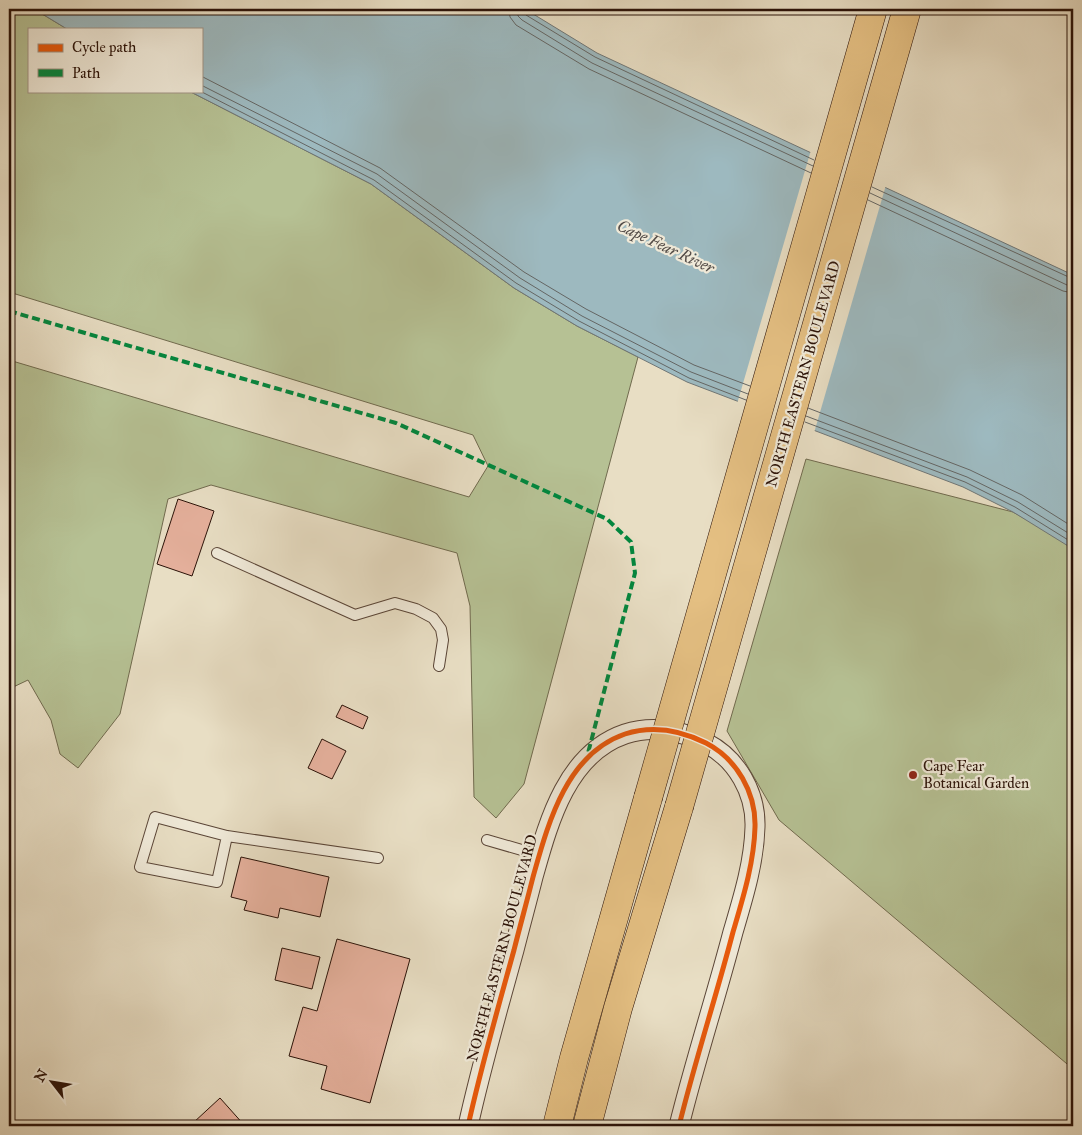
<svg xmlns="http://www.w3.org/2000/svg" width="1082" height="1135" viewBox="0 0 1082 1135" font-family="'IM FELL Great Primer',serif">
<rect width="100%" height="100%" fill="#e8dec4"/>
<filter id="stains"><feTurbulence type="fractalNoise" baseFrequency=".004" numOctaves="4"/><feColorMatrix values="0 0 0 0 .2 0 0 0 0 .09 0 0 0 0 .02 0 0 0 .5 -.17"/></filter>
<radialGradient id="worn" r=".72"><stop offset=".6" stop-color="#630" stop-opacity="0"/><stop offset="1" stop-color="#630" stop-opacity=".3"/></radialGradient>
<g fill="#b6c194" stroke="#706a4e">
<polygon points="9,9 34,9 67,29 29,29 29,91 189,91 371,184 514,288 577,326 638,357 524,784 496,818 474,797 470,606 457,553 211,485 168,499 120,714 78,768 60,754 51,720 28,680 9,689 9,360 469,497 488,466 473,435 9,292"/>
<polygon points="806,459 1013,512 1073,546 1073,1069 779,820 727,731"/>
</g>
<polygon fill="#9db9bf" stroke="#6f7676" points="34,9 525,9 597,53 1073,275 1073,549 1013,512 963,487 687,382 577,326 514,288 371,184 189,91 201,91 201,29 67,29"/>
<polygon fill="#e8dec4" points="811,150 886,185 814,433 737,404"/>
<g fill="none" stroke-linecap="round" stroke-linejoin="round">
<g stroke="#646664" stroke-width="1">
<polyline points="509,9 510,17 516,25 589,69 811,173"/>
<polyline points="517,9 518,16 522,20 592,63 813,166"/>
<polyline points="523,9 526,15 595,57 814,160"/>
<polyline points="201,76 380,168 524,272 586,309 694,365 750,386"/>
<polyline points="201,85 377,174 520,278 582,316 691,372 748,394"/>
<polyline points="200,91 374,180 516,283 579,321 689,378 746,400"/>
<polyline points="872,187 1073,279"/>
<polyline points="870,193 1067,285 1073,286"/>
<polyline points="868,200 1063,291 1073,293"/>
<polyline points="808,408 970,470 1022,495 1073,527"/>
<polyline points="806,416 967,477 1018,502 1073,536"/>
<polyline points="805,422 965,482 1015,507 1073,543"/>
</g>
</g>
<g fill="#e5b09c" stroke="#2b1208">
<polygon points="178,499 214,511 192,576 157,564"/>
<polygon points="342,705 368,717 363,729 336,717"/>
<polygon points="322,739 346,751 332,779 308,768"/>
<polygon points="241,857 329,877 320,917 280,908 278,918 244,910 247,901 231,897"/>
<polygon points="337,939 410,959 370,1103 321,1089 327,1066 289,1056 303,1007 317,1011"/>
<polygon points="282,948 320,957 312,989 275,980"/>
<polygon points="220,1098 245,1126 196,1126 193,1123"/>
</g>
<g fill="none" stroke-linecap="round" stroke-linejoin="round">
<g stroke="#5a4537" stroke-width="12">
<g id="lane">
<polyline points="217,553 355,615 395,603 416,609 433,618 441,629 443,640 439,666"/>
<polyline points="227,836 217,882 140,867 155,817 227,836 378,858"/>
<polyline points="487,840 539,855"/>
</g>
</g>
<g stroke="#5a4537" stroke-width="21">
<path id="street" d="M468,1126C481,1067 498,1008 514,950C520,926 527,901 533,877C548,824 566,754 625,734C653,725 680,730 706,743C737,759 756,793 755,827C754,863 743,898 733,932C716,997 695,1061 679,1126"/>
</g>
<g stroke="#2b1208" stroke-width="29">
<g id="highway">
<polyline points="557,1126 574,1058 648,798"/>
<polyline points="587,1126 618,1008 679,807"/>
</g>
</g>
<use href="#lane" stroke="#f0ead9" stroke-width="10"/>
<use href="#street" stroke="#f0ead9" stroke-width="19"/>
<use href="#highway" stroke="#e4bf82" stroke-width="28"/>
<g stroke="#2b1208" stroke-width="29" stroke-linecap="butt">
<g id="highway-bridge">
<polyline points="648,798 873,9"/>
<polyline points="679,807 907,9"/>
</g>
</g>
<use href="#highway-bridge" stroke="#e4bf82" stroke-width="28"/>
<polyline stroke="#00873e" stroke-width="4" stroke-dasharray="8 4" stroke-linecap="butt" points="9,311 396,423 607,519 631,542 635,573 587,757"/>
<g stroke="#f0ead9" stroke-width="8">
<path id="cycleway" d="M468,1126C481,1067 498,1008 514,950C520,926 527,901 533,877C548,824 566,754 625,734C653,725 680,730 706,743C737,759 756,793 755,827C754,863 743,898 733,932C716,997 695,1061 679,1126"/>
</g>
<use href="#cycleway" stroke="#e8590c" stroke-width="5"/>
</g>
<circle fill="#8f2418" stroke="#f0ead9" stroke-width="2" cx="913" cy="775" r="5"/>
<g text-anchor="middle" stroke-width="4.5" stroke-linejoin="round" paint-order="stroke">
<g font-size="15" fill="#2b1208" stroke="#f0ead9">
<text transform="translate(803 374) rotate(-74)" y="5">NORTH EASTERN BOULEVARD</text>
<text transform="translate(502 948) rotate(-75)" y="5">NORTH EASTERN BOULEVARD</text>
</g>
<g font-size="15" fill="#2b1208" stroke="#f0ead9" text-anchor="start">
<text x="923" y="771">Cape Fear<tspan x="923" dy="17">Botanical Garden</tspan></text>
</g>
<g font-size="16" font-style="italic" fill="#534c48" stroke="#f0ead9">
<text transform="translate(666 246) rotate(25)" y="6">Cape Fear River</text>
</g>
</g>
<rect width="1082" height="1135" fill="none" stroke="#e8dec4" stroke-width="30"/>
<rect x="10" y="10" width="1062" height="1115" fill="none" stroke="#2b1208" stroke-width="2.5"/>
<rect x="15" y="15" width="1052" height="1105" fill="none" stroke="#2b1208"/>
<rect x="28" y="28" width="175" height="65" fill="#f0ead9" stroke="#a19485"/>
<rect x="38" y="44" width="25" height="8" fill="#e8590c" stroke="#a19485"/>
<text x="72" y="52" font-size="15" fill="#2b1208">Cycle path</text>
<rect x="38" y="69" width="25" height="8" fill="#00873e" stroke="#a19485"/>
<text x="72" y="78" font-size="15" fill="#2b1208">Path</text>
<g transform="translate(52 1082) rotate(301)" stroke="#f0ead9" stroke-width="4" paint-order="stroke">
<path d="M0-4L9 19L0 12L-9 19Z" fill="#2b1208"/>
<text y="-8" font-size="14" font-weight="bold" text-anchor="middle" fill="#2b1208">N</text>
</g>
<rect width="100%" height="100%" filter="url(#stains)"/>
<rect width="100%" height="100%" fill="url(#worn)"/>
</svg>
